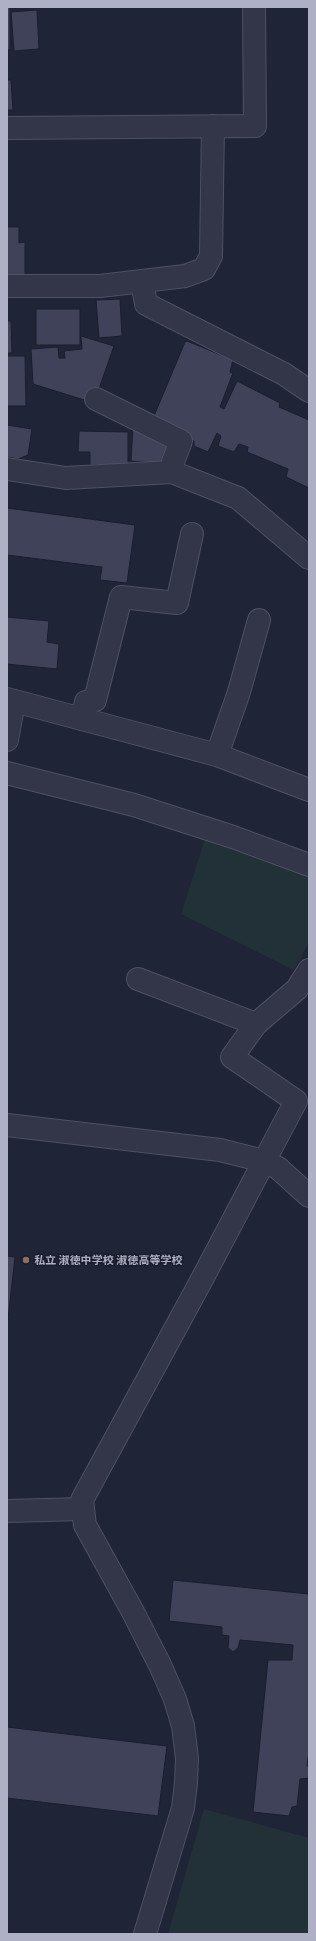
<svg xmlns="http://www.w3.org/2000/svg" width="316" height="1941" viewBox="0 0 316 1941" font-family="Roboto,'Noto Sans JP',sans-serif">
<rect width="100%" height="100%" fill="#202437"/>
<g fill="#223038">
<polygon points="205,839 309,877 309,942 294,970 181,914"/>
<polygon points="204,1809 309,1838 309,1934 168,1934"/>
</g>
<g fill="#3f4259" stroke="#1b1e2e">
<rect x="7" y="7" width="3" height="43"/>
<polygon points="37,10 39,49 14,51 11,12"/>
<polygon points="7,80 11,80 13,110 7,110"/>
<polygon points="7,227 19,227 19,243 25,242 25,279 7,278"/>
<polygon points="120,299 122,336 99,338 96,300"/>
<rect x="36" y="309" width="44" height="36"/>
<polygon points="7,321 11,321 12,353 7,353"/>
<polygon points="81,336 114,346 94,403 33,384 31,349 58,347 59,358 65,358 64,351 82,349"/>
<polygon points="187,341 233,360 230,372 233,373 220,407 224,409 237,381 280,403 279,407 309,420 309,488 286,477 288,469 247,452 248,447 239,444 234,452 218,446 221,436 217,433 208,452 194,446 194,441 151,423 185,342"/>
<polygon points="7,356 25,356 26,406 7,406"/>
<polygon points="7,425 32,429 28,455 18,459 7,457"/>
<polygon points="133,427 159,439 159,443 171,447 169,464 131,461"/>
<polygon points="79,431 128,432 128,465 90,465 90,452 78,452"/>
<polygon points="7,508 135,525 127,583 100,580 102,567 7,555"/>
<polygon points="7,617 49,621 47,642 59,644 57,669 7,664"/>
<polygon points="7,1256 15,1257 7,1328"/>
<polygon points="173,1580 309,1594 309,1751 307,1766 309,1767 309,1778 300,1779 297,1806 292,1807 289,1816 253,1812 268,1660 292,1660 293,1645 240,1640 238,1648 233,1652 228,1648 229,1636 222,1635 222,1627 169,1621"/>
<polygon points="7,1727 167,1746 158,1816 7,1798"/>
</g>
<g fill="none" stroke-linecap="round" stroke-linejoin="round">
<g stroke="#4e5163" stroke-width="24">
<g id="minor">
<polyline points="7,128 255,126 254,7"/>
<polyline points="142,281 146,304 284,374 309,391"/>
<polyline points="7,286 100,286 185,276 204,269 211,256 213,126"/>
<polyline points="96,399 181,441 173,462 172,472"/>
<polyline points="7,469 66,478 172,472 238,498 309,558"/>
<polyline points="7,699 217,755 309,790"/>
<polyline points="82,719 86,702 95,700 121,597 177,603 192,534"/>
<polyline points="7,740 14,701"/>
<polyline points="217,755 239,692 259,620"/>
<polyline points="7,773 134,805 233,837 309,865"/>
<polyline points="138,979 256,1024"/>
<polyline points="7,1125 220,1150 264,1161 278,1168 309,1196"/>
<polyline points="7,1511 83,1509"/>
<polyline points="145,1934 183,1808 186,1783 187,1758 183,1726 175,1699 160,1665 133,1612 85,1525 82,1500 200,1283 296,1101 232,1057 256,1024 297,989 309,970"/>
</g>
</g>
<use href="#minor" stroke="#333648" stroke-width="22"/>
</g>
<circle fill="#8d6e63" stroke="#191c2c" stroke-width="1.5" cx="26" cy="1260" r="4"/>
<g text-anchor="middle" stroke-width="3" stroke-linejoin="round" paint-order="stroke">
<g font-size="11" font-weight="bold" fill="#aeb0c5" stroke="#191c2c" text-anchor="start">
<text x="34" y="1264">私立 淑徳中学校 淑徳高等学校</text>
</g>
</g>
<rect width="316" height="1941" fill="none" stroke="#aeb0c5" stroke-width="16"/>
</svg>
